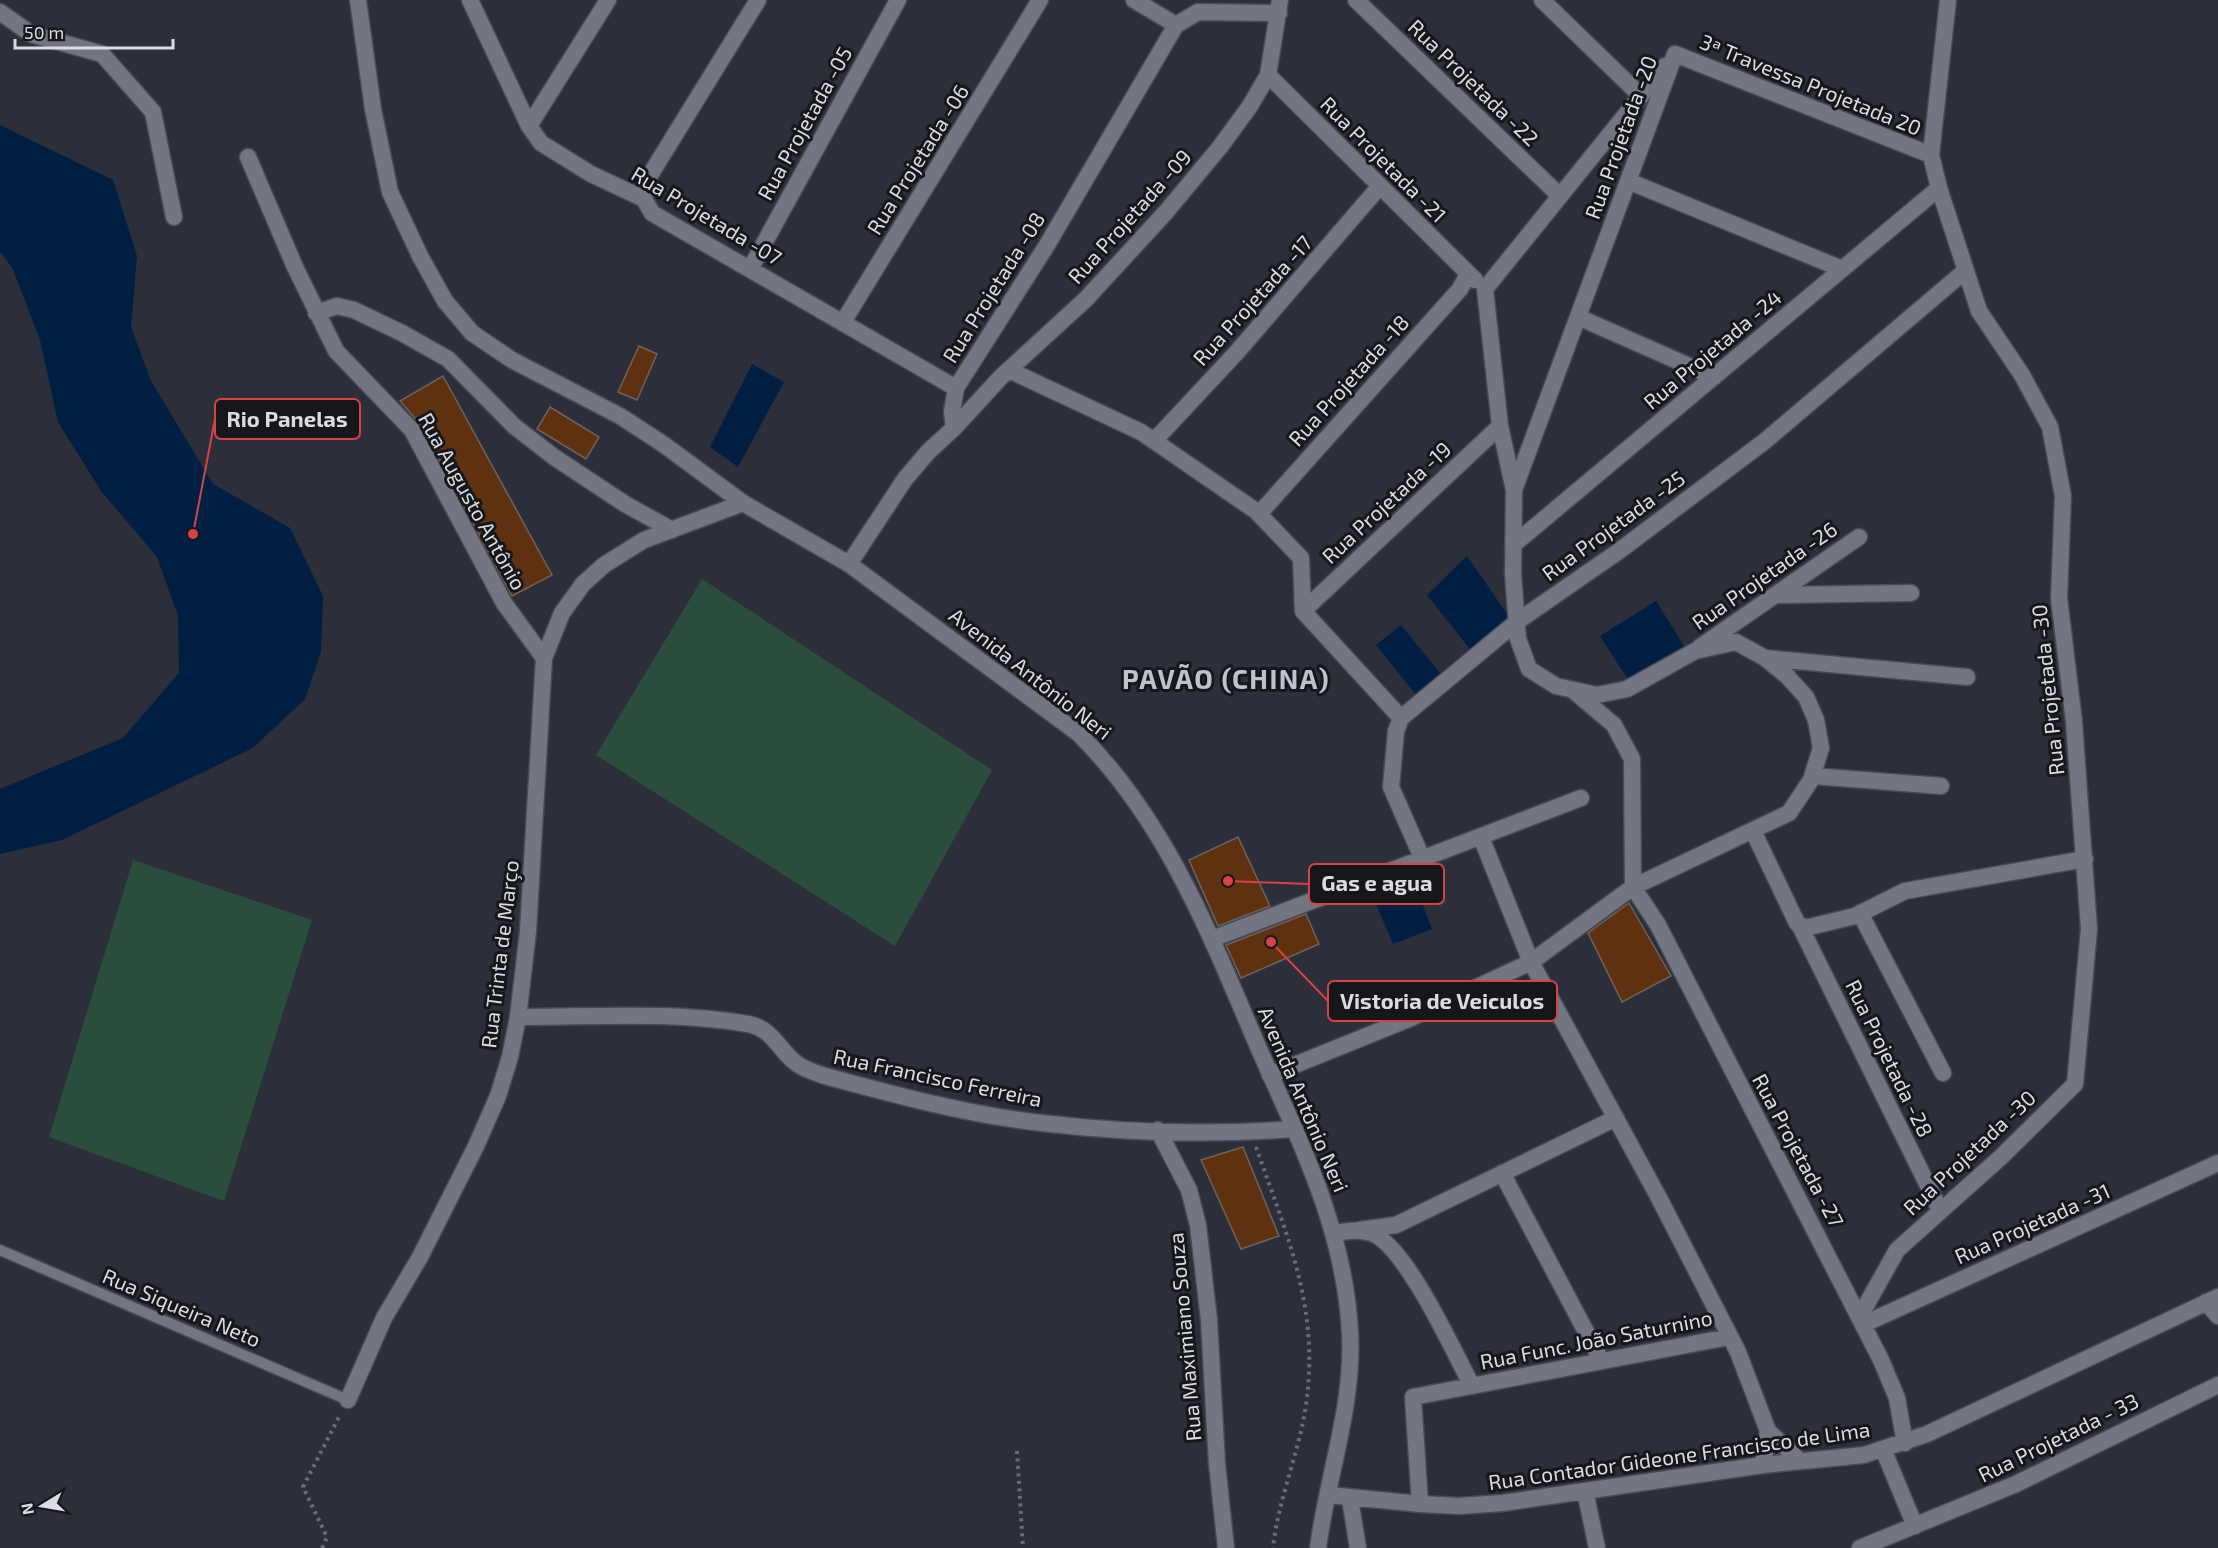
<svg xmlns="http://www.w3.org/2000/svg" width="2218" height="1548" font-family="'Exo 2',sans-serif">
<rect width="100%" height="100%" fill="#2c2e39"/>
<path fill="#2b4e3c" d="M702,579L992,770L895,946L596,755Z
M133,860L312,920L224,1201L49,1137Z"/>
<path fill="#001f43" d="M0,125L113,180L137,256L131,327L151,381L213,484L290,528L323,596L321,652L305,699L253,748L62,840L0,854V789L123,738L179,673L178,616L157,557L101,491L58,422L40,340L12,267L0,252Z
M752,364L784,382L738,467L710,447Z
M1467,556L1512,621L1473,653L1427,595Z
M1656,601L1686,649L1629,681L1600,636Z
M1401,625L1445,679L1421,701L1376,645Z
M1413,879L1432,929L1393,944L1372,895Z"/>
<path fill="#5e3211" stroke="#6f635c" stroke-width="1.5" d="M639,346L657,354L637,400L618,392Z
M443,376L552,575L512,596L421,425L400,401Z
M550,407L599,437L586,459L537,429Z
M1238,837L1270,906L1218,926L1189,860Z
M1629,903L1671,976L1622,1002L1588,933Z
M1306,914L1319,944L1241,978L1226,945Z
M1243,1147L1279,1236L1241,1249L1201,1160Z"/>
<g fill="none" stroke-linecap="round" stroke-linejoin="round">
<g stroke="#484a53" stroke-width="13">
<path id="service" d="M0,1250L348,1400"/>
</g>
<g stroke="#484a53" stroke-width="19">
<path id="minor" d="M358,0L373,109L390,192L420,256L445,301L472,333L512,360L620,416L663,444L743,503
M470,0L529,126L541,143L591,174L644,199L652,213L956,388
M1134,0L1176,25L1198,12L1279,13
M1356,0L1560,196
M1542,0L1641,96
M0,12L31,34L102,54L153,112L174,217
M1675,54L1931,155
M1268,75L1475,280
M529,126L608,0
M248,157L295,267L336,351L412,430L504,603L544,658
M1628,181L1842,269
M644,199L647,180L758,0
M750,269L898,0
M316,313L337,306L354,310L402,333L448,359L514,426L554,457L625,504L672,530
M1578,317L1714,377
M843,322L1040,0
M1009,370L1141,432L1256,511L1301,558L1303,611L1401,718
M954,428L952,411L956,388L1047,245L1176,25
M1154,441L1237,352L1380,186
M1514,490L1500,426L1485,289L1665,66
M1259,514L1460,289L1468,274
M1513,545L1939,188
M849,564L905,479L928,452L954,428L1001,377L1086,299L1166,212L1220,147L1250,106L1268,75L1280,0
M1775,595L1911,593
M1303,611L1500,426
M1700,647L1859,537
M1765,658L1967,677
M1575,692L1614,725L1632,759L1633,887L1658,925L1881,1360L1897,1398L1905,1443
M1813,776L1941,786
M1753,831L1797,923L1805,928L1855,916L1905,891L2085,859
M1481,837L1531,962L1659,1198L1738,1352L1768,1431L1800,1461
M1423,860L1391,787L1396,731L1401,718L1518,621L1619,551L1765,441L1965,271
M1860,913L1943,1073
M1800,926L1940,1210
M1212,939L1581,798
M518,1017C594,1017 673,1011 748,1024C772,1028 779,1050 796,1063C803,1069 816,1073 825,1076C895,1095 969,1115 1042,1123C1125,1133 1212,1135 1295,1129
M1270,1075L1411,1018L1531,962L1633,887L1789,813L1811,780L1821,748L1816,720L1806,697L1787,676L1765,658L1736,642L1695,651L1627,689L1597,695L1556,686L1529,669L1518,639L1513,574L1514,490L1675,54
M1158,1130L1189,1190L1198,1225L1209,1320L1217,1464L1226,1548
M1502,1173L1601,1360
M1359,1230L1396,1225L1616,1118
M1335,1233C1347,1231 1359,1229 1371,1233C1405,1244 1454,1352 1472,1386
M2206,1302L2218,1316
M1860,1316L1897,1250L2001,1157L2075,1084L2089,929L2074,722L2059,598L2063,496L2050,427L2022,375L1979,311L1939,188L1931,155L1948,0
M1864,1324L2218,1163
M1883,1449L1915,1526
M1763,1465L1768,1431
M1585,1491L1597,1548
M1329,1495L1420,1504L1459,1506L1503,1503L1763,1465L1864,1455L1927,1434L2218,1297
M1350,1499L1358,1548
M1420,1504L1413,1397L1729,1337
M1860,1548L2016,1484L2218,1385"/>
</g>
<g stroke="#484a53" stroke-width="19">
<path id="tertiary" d="M348,1400L384,1318L420,1257L476,1146L498,1096L510,1057L518,1017L528,931L544,658L562,613L583,584L604,565L644,540L743,503L849,564L1078,733C1167,821 1211,937 1259,1049C1300,1142 1345,1230 1350,1333C1354,1406 1327,1477 1318,1548"/>
</g>
<path stroke="#6c6e77" stroke-width="4" stroke-dasharray="3 4.5" stroke-linecap="butt" d="M1256,1147C1287,1236 1320,1308 1306,1405C1299,1453 1278,1500 1273,1548
M1017,1451L1023,1548
M322,1548L327,1537L303,1487L340,1415"/>
<use href="#service" stroke="#737682" stroke-width="10"/>
<use href="#minor" stroke="#737682" stroke-width="16"/>
<use href="#tertiary" stroke="#737682" stroke-width="16"/>
</g>
<g text-anchor="middle" dominant-baseline="central" stroke-width="6" stroke-linejoin="round" paint-order="stroke">
<g font-size="21" fill="#dbdce3" stroke="#16171b">
<text transform="translate(1474 82) rotate(44)">Rua Projetada -22</text>
<text transform="translate(1811 84) rotate(22)">3ª Travessa Projetada 20</text>
<text transform="translate(804 123) rotate(-61)">Rua Projetada -05</text>
<text transform="translate(1620 137) rotate(-70)">Rua Projetada -20</text>
<text transform="translate(917 159) rotate(-58)">Rua Projetada -06</text>
<text transform="translate(1384 159) rotate(45)">Rua Projetada -21</text>
<text transform="translate(707 215) rotate(31)">Rua Projetada -07</text>
<text transform="translate(1129 216) rotate(-48)">Rua Projetada -09</text>
<text transform="translate(993 287) rotate(-58)">Rua Projetada -08</text>
<text transform="translate(1252 300) rotate(-48)">Rua Projetada -17</text>
<text transform="translate(1712 349) rotate(-40)">Rua Projetada -24</text>
<text transform="translate(1348 380) rotate(-48)">Rua Projetada -18</text>
<text transform="translate(473 501) rotate(61)">Rua Augusto Antônio</text>
<text transform="translate(1386 502) rotate(-43)">Rua Projetada -19</text>
<text transform="translate(1613 525) rotate(-36)">Rua Projetada -25</text>
<text transform="translate(1764 575) rotate(-35)">Rua Projetada -26</text>
<text transform="translate(1031 673) rotate(38)">Avenida Antônio Neri</text>
<text transform="translate(2047 690) rotate(-96)">Rua Projetada -30</text>
<text transform="translate(499 954) rotate(-83)">Rua Trinta de Março</text>
<text transform="translate(1890 1058) rotate(64)">Rua Projetada -28</text>
<text transform="translate(938 1077) rotate(12)">Rua Francisco Ferreira</text>
<text transform="translate(1304 1099) rotate(67)">Avenida Antônio Neri</text>
<text transform="translate(1799 1150) rotate(62)">Rua Projetada -27</text>
<text transform="translate(1969 1152) rotate(-43)">Rua Projetada -30</text>
<text transform="translate(2032 1223) rotate(-24)">Rua Projetada -31</text>
<text transform="translate(182 1307) rotate(23)">Rua Siqueira Neto</text>
<text transform="translate(1184 1337) rotate(-95)">Rua Maximiano Souza</text>
<text transform="translate(1596 1339) rotate(-11)">Rua Func. João Saturnino</text>
<text transform="translate(2058 1437) rotate(-26)">Rua Projetada - 33</text>
<text transform="translate(1679 1455) rotate(-8)">Rua Contador Gideone Francisco de Lima</text>
</g>
<g font-size="27" font-weight="bold" letter-spacing="1.5" fill="#bec1cf" stroke="#16171b">
<text x="1226" y="678">PAVÃO (CHINA)</text>
</g>
</g>
<path fill="none" stroke="#d74344" stroke-width="2" d="M193 534L215 419M1228 881L1309 884M1271 942L1328 1001"/>
<g fill="#d74344" stroke="#16171b" stroke-width="2">
<circle cx="193" cy="534" r="6"/>
<circle cx="1228" cy="881" r="6"/>
<circle cx="1271" cy="942" r="6"/>
</g>
<g fill="#16171b" stroke="#d74344" stroke-width="2">
<rect x="215" y="399" width="145" height="40" rx="6"/>
<rect x="1309" y="864" width="135" height="40" rx="6"/>
<rect x="1328" y="981" width="229" height="40" rx="6"/>
</g>
<g font-size="22" text-anchor="middle" font-weight="bold" fill="#dbdce3">
<text x="287" y="427">Rio Panelas</text>
<text x="1377" y="891">Gas e agua</text>
<text x="1442" y="1009">Vistoria de Veiculos</text>
</g>
<g transform="translate(42 1506) rotate(259)" stroke="#16171b" stroke-width="4.5" paint-order="stroke">
<path d="M0-4.5L10 22L0 15L-10 22Z" fill="#dbdce3"/>
<text y="-9" font-size="16" font-weight="bold" text-anchor="middle" fill="#dbdce3">N</text>
</g>
<path d="M15 39v9h158v-9" fill="none" stroke="#dbdce3" stroke-width="3"/>
<text x="24" y="39" font-size="18" fill="#dbdce3" stroke="#16171b" stroke-width="4.5" paint-order="stroke">50 m</text>
</svg>
